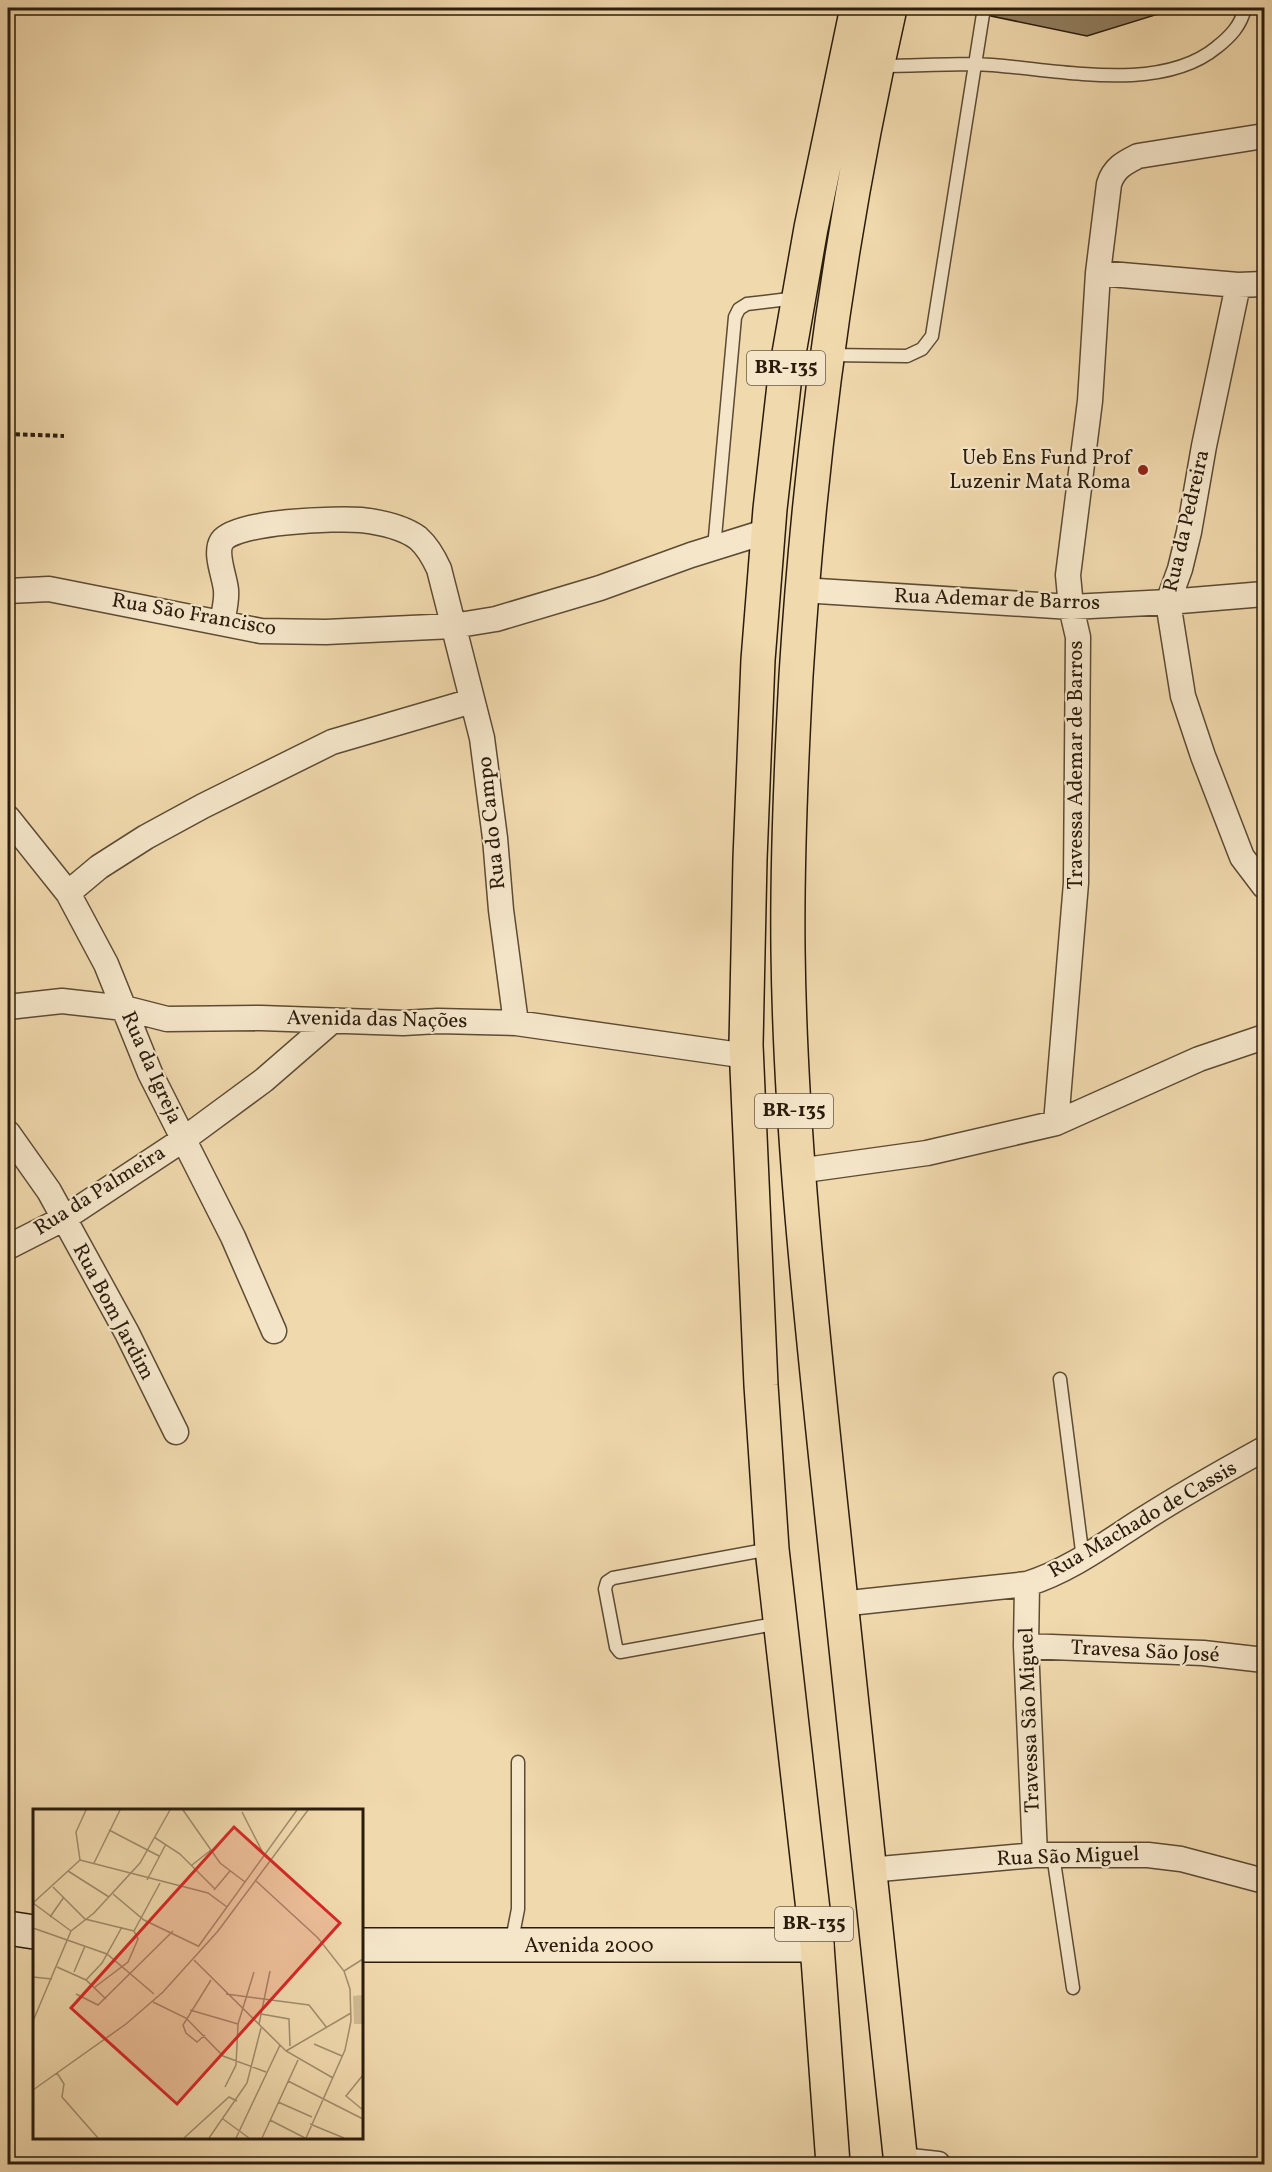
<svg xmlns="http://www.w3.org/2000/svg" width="1272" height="2172" font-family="Vollkorn,serif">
<rect width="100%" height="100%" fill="#f0d9ad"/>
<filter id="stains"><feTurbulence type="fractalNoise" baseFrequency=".00333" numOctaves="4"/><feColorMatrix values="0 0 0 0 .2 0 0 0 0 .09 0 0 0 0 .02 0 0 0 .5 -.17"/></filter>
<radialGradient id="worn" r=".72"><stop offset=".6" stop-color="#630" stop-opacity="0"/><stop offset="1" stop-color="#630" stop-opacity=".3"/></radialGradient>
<path fill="#917e60" stroke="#2a1c0d" stroke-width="1.5" d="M988,8H1168V11L1087,36L991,16Z"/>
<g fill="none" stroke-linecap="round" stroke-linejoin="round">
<g stroke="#5c4b35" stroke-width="15">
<path id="lane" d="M878,66C910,66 942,64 974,64C1046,66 1157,97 1217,47C1231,36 1241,25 1245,8
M829,355L907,356L922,349L932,336L983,14
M714,548L735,317L739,309L747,304L797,298
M1060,1379L1083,1559
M770,1549L613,1578L607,1582L605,1589L616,1647L620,1652L780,1623
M1053,1855L1073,1988
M511,1945L518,1909V1762"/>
</g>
<g stroke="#5c4b35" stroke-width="27">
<path id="street" d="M1098,273L1238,285L1264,284
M1238,285L1204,446L1189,532L1180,569L1168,602L1183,696L1203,756L1242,857L1264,886
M802,590L1071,607L1168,602L1264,594
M8,591L49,589L261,631L326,632L453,626L496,619L600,588L691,555L768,531
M222,622C224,612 227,601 226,590C225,577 214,553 222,541C236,521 337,518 361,520C379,522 403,527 418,538C427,546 434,558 439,569L482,738L495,838L501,910L516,1023
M8,818L68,893L106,964L150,1073L233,1237L274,1331
M68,893L99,867L146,837L203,806L332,742L472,701
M8,1007L62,1001L124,1008L167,1019L261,1018L403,1023L438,1021L516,1023L747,1056
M1056,1123L1076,883L1078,637L1071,607L1068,575L1090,401L1098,273L1109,184C1114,168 1124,163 1138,156L1264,136
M8,1133L49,1191L127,1333L176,1432
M798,1171L927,1153L1056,1123L1199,1059L1264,1037
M8,1247L63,1219L184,1139L264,1080L332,1021
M1027,1584L1026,1646L1035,1855
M840,1604L1027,1584C1071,1570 1106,1543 1144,1519C1183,1494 1224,1471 1264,1449
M1026,1646L1203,1653L1264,1660
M869,1870L1035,1855H1148L1181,1859L1264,1881
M901,2160L938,2164"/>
</g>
<g stroke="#2a1c0d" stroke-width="36">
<path id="secondary" d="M8,1928L34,1932
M362,1945H817"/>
</g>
<g stroke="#2a1c0d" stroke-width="36">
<path id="highway" d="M890,8C840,227 810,452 796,676C791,767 787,858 788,949C790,1123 809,1297 827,1470C851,1702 876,1933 901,2164
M833,2164L817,1945L772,1549L761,1385L746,1045L750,859L758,660L770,509L785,376L811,228L857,8"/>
</g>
<path stroke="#2a1c0d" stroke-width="4" stroke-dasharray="4.5 3" stroke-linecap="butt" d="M8,434L64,436"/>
<use href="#lane" stroke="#f5e6ca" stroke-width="12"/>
<use href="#street" stroke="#f5e6ca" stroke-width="24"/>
<use href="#secondary" stroke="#f5e6ca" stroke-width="33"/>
<use href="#highway" stroke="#f0d9ad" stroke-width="33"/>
</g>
<circle fill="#8f2418" stroke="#f5e6ca" stroke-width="2" cx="1143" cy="470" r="6"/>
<g text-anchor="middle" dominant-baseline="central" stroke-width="4.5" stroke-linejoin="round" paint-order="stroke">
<g fill="#f5e6ca" stroke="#675946" stroke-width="1.5">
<rect x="747" y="351" width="78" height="34" rx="4.5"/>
<rect x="755" y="1094" width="78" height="34" rx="4.5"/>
<rect x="775" y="1907" width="78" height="34" rx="4.5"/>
</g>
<g font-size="20" font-weight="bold" fill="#2a1c0d">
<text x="786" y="368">BR-135</text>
<text x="794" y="1111">BR-135</text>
<text x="814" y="1924">BR-135</text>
</g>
<g font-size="21" fill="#2a1c0d" stroke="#f5e6ca" text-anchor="end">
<text x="1131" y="458">Ueb Ens Fund Prof<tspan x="1131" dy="24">Luzenir Mata Roma</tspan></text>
</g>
<g font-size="21" fill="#2a1c0d" stroke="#f5e6ca">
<text transform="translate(1187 521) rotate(-77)">Rua da Pedreira</text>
<text transform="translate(997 600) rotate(2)">Rua Ademar de Barros</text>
<text transform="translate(194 615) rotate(10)">Rua São Francisco</text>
<text transform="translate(1076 765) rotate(-90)">Travessa Ademar de Barros</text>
<text transform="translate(492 823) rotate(-96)">Rua do Campo</text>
<text transform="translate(377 1020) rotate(1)">Avenida das Nações</text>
<text transform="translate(151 1068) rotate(66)">Rua da Igreja</text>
<text transform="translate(100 1191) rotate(-32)">Rua da Palmeira</text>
<text transform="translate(113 1312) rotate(62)">Rua Bom Jardim</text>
<text transform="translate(1143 1520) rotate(-30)">Rua Machado de Cassis</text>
<text transform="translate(1145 1652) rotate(3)">Travesa São José</text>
<text transform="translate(1030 1720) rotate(-92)">Travessa São Miguel</text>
<text transform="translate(1068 1857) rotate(-2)">Rua São Miguel</text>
<text x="589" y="1946">Avenida 2000</text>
</g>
</g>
<g transform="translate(33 1809)">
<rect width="330" height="330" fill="#f0d9ad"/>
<path d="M330,186V215H321L320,187Z" fill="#ceb992"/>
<path fill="none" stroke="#a18d6d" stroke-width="1.5" d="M150,1L187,54L212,73M209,3L231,46M76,21L126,47M121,28L147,45L182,80M47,51L175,84L194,98M47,51L43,23L53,1M61,54L87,1M159,56L178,41M35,62L76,88M114,71L133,35M222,71L285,129L311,162L317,180L318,212L312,241L273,329M20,78L52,110L101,122M181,81L197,62M80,85L111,111L165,137M0,94L47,51M0,94L38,122M17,108L31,88M0,119L74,145L121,185M101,122L127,74M165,138L264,1M161,151L253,242L300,269M24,158L53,171L73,190M311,162L330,150M41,163L52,137M0,168L19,170M53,171L69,154L89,118M62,178L95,153L105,130L101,122M43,185L65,196L140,122M193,185L276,196L294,219M120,193L153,209L190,247L233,263M157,201L205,215M228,205L256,210L257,237M0,212L38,122L61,104L107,54L137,1M226,215L237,162M172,226L164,233L153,224L150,216L178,171M281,235L309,247M253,242L318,204M24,264L31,275L29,288L65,329M330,266L313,287L330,301M255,272L330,310M192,278L203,256L205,215L221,163M0,281L93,215L130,183L185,122L275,1M245,293L279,308M190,310L216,329M237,311L272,329M277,315L311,329M151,329L196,288L204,292M176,329L214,274L228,219M203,329L247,236M229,329L265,251"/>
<path fill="#d62828" fill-opacity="0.15" stroke="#d62828" stroke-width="3" d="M201,18L307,114L144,295L38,199Z"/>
<rect width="330" height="330" fill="none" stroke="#2a1c0d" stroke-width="3"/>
</g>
<rect width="1272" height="2172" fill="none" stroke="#f0d9ad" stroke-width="30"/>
<rect x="9" y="9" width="1254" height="2154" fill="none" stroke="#2a1c0d" stroke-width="3"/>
<rect x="15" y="15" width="1242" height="2142" fill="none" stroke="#2a1c0d" stroke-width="1.5"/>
<rect width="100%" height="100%" filter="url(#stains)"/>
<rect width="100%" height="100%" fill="url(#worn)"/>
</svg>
